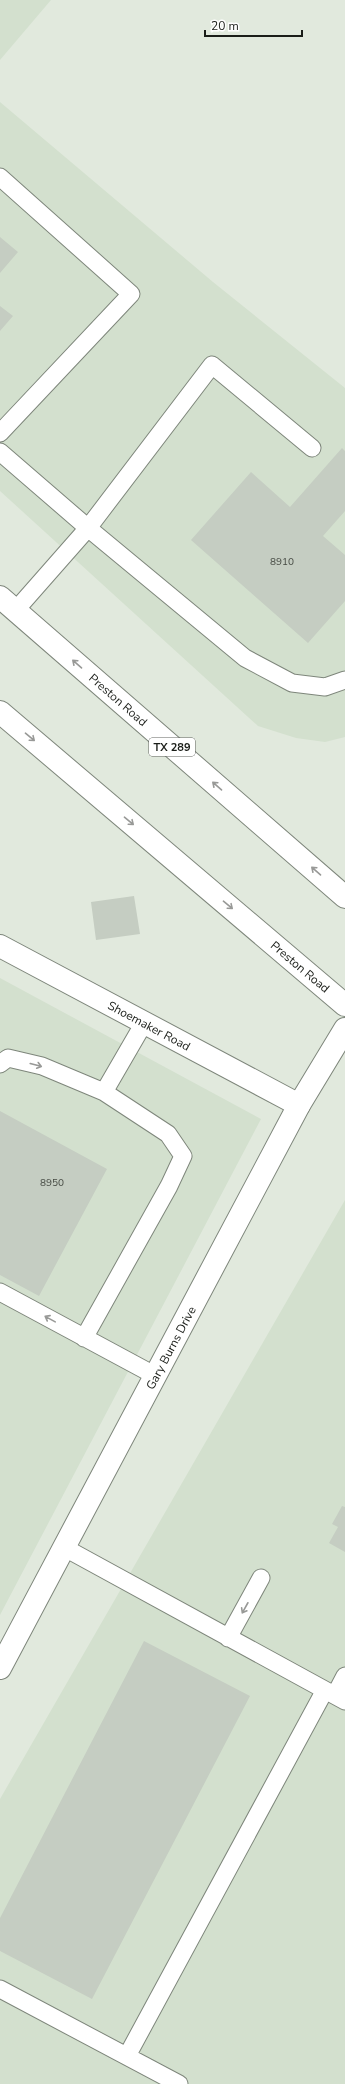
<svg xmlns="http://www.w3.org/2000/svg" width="345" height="2084" font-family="'Nunito Sans',sans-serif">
<rect width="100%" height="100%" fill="#e1e9dd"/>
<path fill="#d3e0ce" d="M0,0H51L0,60Z
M0,102L213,282L345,388V737L325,742L296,738L258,726L0,491Z
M0,978L261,1119L0,1615Z
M345,1200V2084H0V1799Z"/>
<path fill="#c5cdc2" d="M0,237L18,252L0,273Z
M0,306L13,316L0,331Z
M342,448L345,451V511L323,536L345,555V601L308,643L191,540L251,472L290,507Z
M134,896L140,934L96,940L91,902Z
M0,1111L107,1169L39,1296L0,1275Z
M342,1506L345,1507V1552L329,1543L338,1527L332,1524Z
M144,1641L250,1696L92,1999L0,1951V1918Z"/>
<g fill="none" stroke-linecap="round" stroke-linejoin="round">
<g stroke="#7e867b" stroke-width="19">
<path id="service" d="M0,177L131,294L0,433
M0,452L88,528L245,658L292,683L325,687L345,680
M15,611L88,528L212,365L312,448
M0,1064L8,1058L42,1066L104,1092L168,1134L183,1156L169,1186L84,1338
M104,1092L144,1023
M0,1292L156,1376
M65,1548L345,1701
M228,1638L261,1578
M335,1695L345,1676
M0,1989L179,2084
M127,2056L325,1690"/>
</g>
<g stroke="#7e867b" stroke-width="24">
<path id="minor" d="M0,946L299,1105"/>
</g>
<g stroke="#7e867b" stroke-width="24">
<path id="tertiary" d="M0,1668L299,1105L345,1029"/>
</g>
<g stroke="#7e867b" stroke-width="24">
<path id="primary" d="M0,597L345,897
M0,712L345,1005"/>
</g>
<use href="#service" stroke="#fff" stroke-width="17"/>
<use href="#minor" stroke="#fff" stroke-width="22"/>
<use href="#tertiary" stroke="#fff" stroke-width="22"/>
<use href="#primary" stroke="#fff" stroke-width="22"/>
</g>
<defs><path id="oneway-shaft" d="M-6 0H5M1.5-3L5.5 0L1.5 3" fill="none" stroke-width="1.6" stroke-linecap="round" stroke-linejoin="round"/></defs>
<g stroke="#989997">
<use href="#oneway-shaft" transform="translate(77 664) rotate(-139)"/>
<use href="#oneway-shaft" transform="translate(30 737) rotate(40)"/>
<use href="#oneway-shaft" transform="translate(217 786) rotate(-139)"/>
<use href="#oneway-shaft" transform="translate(129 821) rotate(40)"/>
<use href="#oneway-shaft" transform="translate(316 871) rotate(-139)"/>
<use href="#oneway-shaft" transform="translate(228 905) rotate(40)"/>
<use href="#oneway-shaft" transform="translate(36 1065) rotate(15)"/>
<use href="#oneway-shaft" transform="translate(50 1319) rotate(-151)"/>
<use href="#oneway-shaft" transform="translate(245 1608) rotate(119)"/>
</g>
<g text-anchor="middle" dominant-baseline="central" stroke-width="3" stroke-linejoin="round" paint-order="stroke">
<g font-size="10" fill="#454942">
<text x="282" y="562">8910</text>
<text x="52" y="1183">8950</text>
</g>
<rect fill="#fff" stroke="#5f615d" stroke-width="1" x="149" y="738" width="46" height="18" rx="3"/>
<g font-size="11" font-weight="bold" fill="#1a1d18">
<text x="172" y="747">TX 289</text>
</g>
<g font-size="12" fill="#1a1d18" stroke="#fff">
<text transform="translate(118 700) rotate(41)">Preston Road</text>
<text transform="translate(300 967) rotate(40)">Preston Road</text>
<text transform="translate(149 1026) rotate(28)">Shoemaker Road</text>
<text transform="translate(171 1348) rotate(-62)">Gary Burns Drive</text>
</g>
</g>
<path d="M205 30v6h97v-6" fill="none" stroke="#1a1d18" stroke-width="2"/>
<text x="211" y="30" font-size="12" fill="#1a1d18" stroke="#ffffff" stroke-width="3" paint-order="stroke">20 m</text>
</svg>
